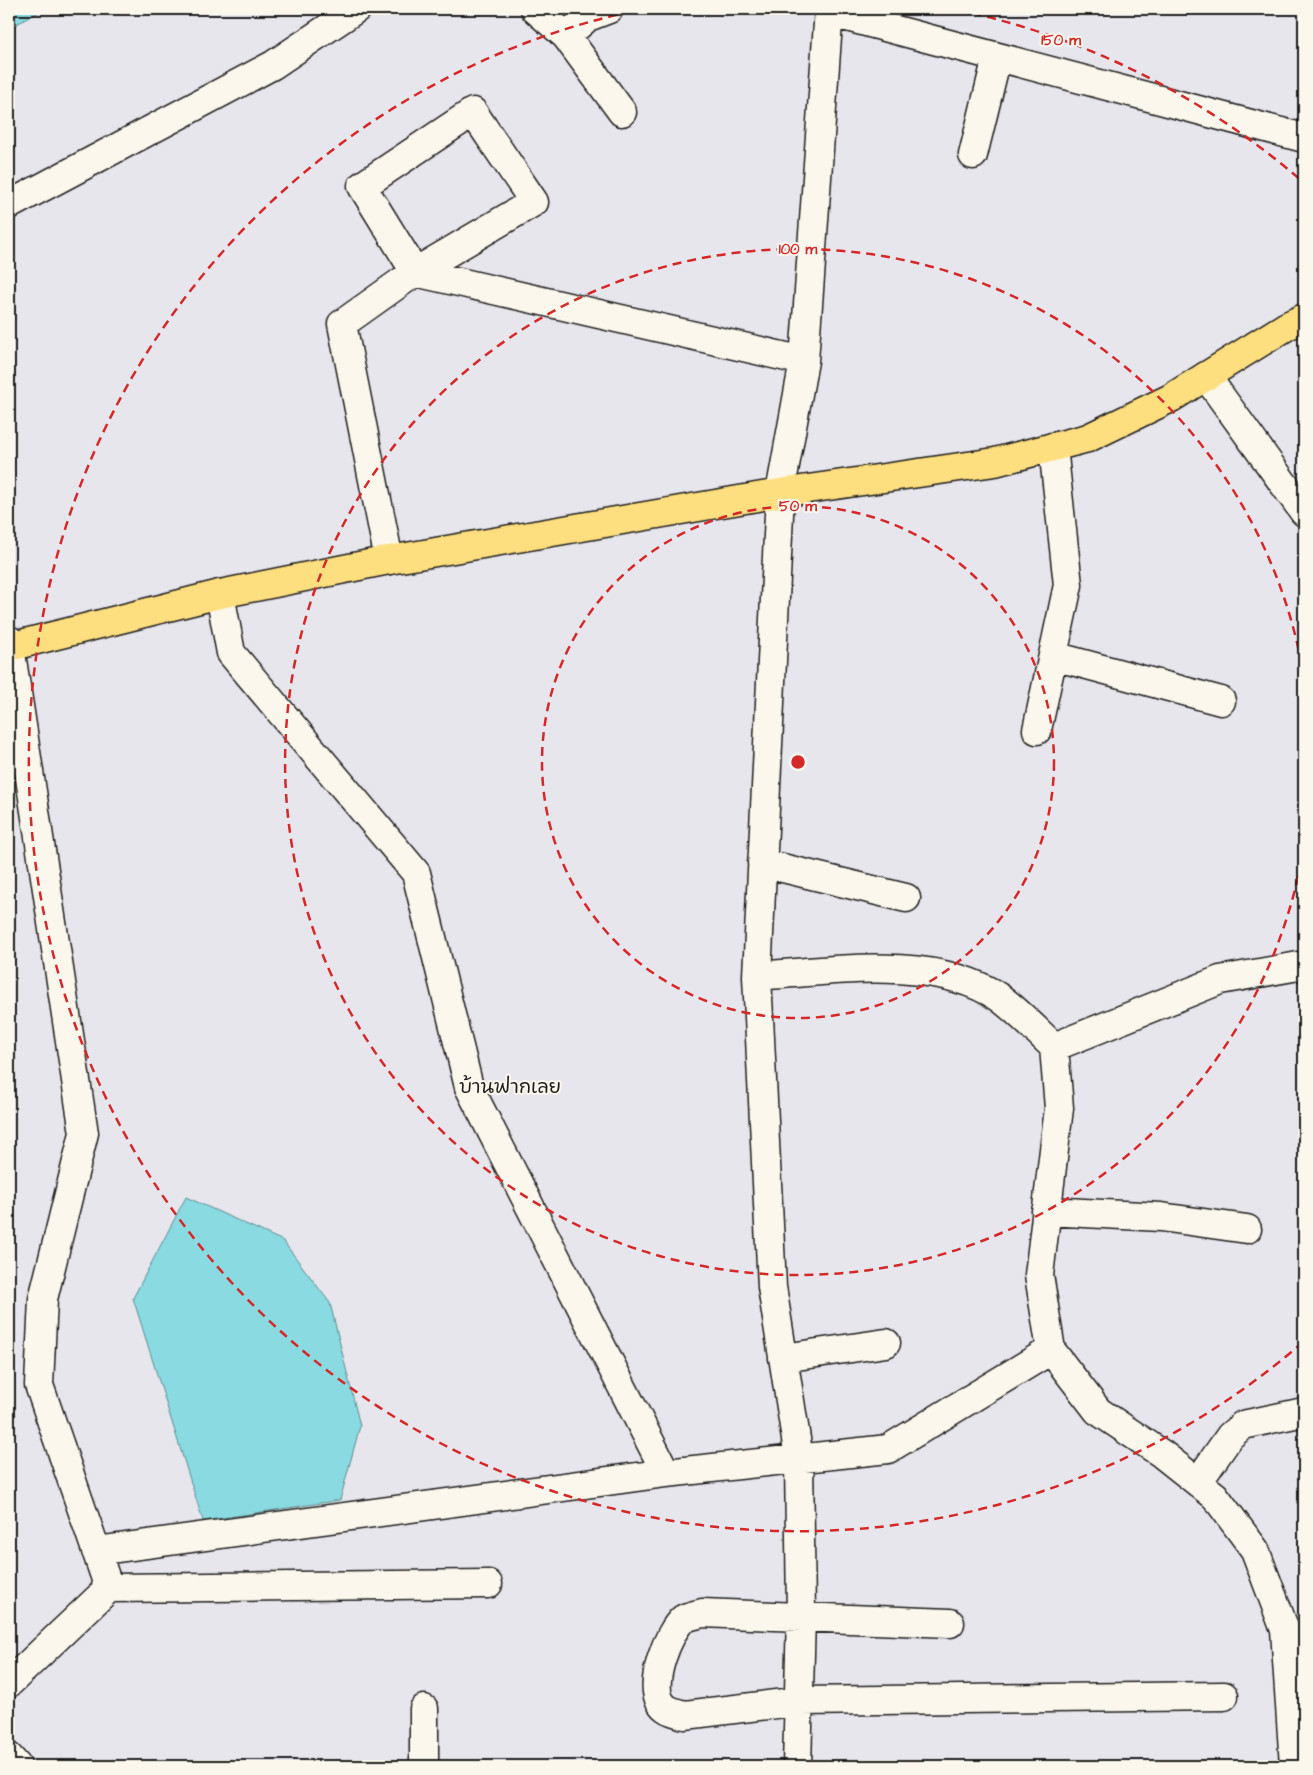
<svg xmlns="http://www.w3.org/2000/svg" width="1313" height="1775" font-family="'Architects Daughter','Playpen Sans Thai',sans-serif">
<rect width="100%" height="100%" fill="#e8e6ed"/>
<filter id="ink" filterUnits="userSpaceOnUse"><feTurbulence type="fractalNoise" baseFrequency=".02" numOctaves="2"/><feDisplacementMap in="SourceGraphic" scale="10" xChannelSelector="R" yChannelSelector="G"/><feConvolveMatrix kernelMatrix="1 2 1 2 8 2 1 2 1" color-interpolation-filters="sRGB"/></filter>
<g filter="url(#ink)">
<path fill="#89dae1" stroke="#5d8e92" d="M9,9H45L9,28Z
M186,1197L283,1241L330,1303L360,1426L340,1500L203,1521L133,1298Z"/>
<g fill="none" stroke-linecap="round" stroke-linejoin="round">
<g stroke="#1c1c1c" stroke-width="31">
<path id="minor" d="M535,9L566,36L622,112
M828,12L1304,138
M566,36L588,17L609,9
M973,155L997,57
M9,205L273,65L356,9
M1206,376L1304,512
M389,560L342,324L415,272L534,202L473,112L362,186L415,272L804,361
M220,594L231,653L416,873L469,1087L666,1473
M9,640L84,1133L43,1299L39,1385L109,1588
M1054,656L1221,701
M1037,730L1068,585L1053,447
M762,863L906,898
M757,976C831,971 936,954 1000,998C1019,1012 1037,1031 1054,1047L1059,1108L1039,1275L1051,1350L1098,1411L1162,1454L1215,1496L1255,1550L1285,1630L1294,1766
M1054,1047L1220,980L1304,965
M1046,1211L1161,1217L1247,1229
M783,1358L886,1343
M1198,1482L1230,1436L1243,1425L1304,1412
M96,1551L666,1473L888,1449L1051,1350
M950,1623L702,1613C696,1615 688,1616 683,1619C668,1632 649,1683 660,1701C665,1711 675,1712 685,1715L801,1701L1224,1696
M9,1683L109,1588L488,1584
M9,1757L17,1766
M424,1766V1709
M797,1766L801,1616L799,1458L772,1287L757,976L780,493L804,361L829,9"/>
</g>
<g stroke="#1c1c1c" stroke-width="31">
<path id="major" d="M9,647L220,594L389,560L780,493L995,462L1088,438L1171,398L1287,326L1304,318"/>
</g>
<use href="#minor" stroke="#fbf7ec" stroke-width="28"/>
<use href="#major" stroke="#fedf80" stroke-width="28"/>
</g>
</g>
<g fill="none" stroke="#d62828" stroke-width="2.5" stroke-dasharray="9 6">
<circle cx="798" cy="762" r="256"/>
<path d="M1304 847A513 513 0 1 1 1304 677"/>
<path d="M1303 1342A769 769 0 1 1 638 10M958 10A769 769 0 0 1 1303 182"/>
</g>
<g text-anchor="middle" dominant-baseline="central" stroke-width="4" stroke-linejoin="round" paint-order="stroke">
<g font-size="19" fill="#1c1c1c" stroke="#fbf7ec">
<text x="510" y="1087">บ้านฟากเลย</text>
</g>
</g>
<circle cx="798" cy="762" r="8" fill="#d62828" stroke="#fbf7ec" stroke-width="2.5"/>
<g font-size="15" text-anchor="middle" font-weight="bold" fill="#d62828" stroke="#fbf7ec" stroke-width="4" stroke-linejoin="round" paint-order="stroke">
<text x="1061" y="45">150 m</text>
<text x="798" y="254">100 m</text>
<text x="798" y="511">50 m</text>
</g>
<rect width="1313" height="1775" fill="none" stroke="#fbf7ec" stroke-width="30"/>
<rect x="15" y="15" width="1283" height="1745" fill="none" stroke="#1c1c1c" stroke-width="2" filter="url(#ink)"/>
</svg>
